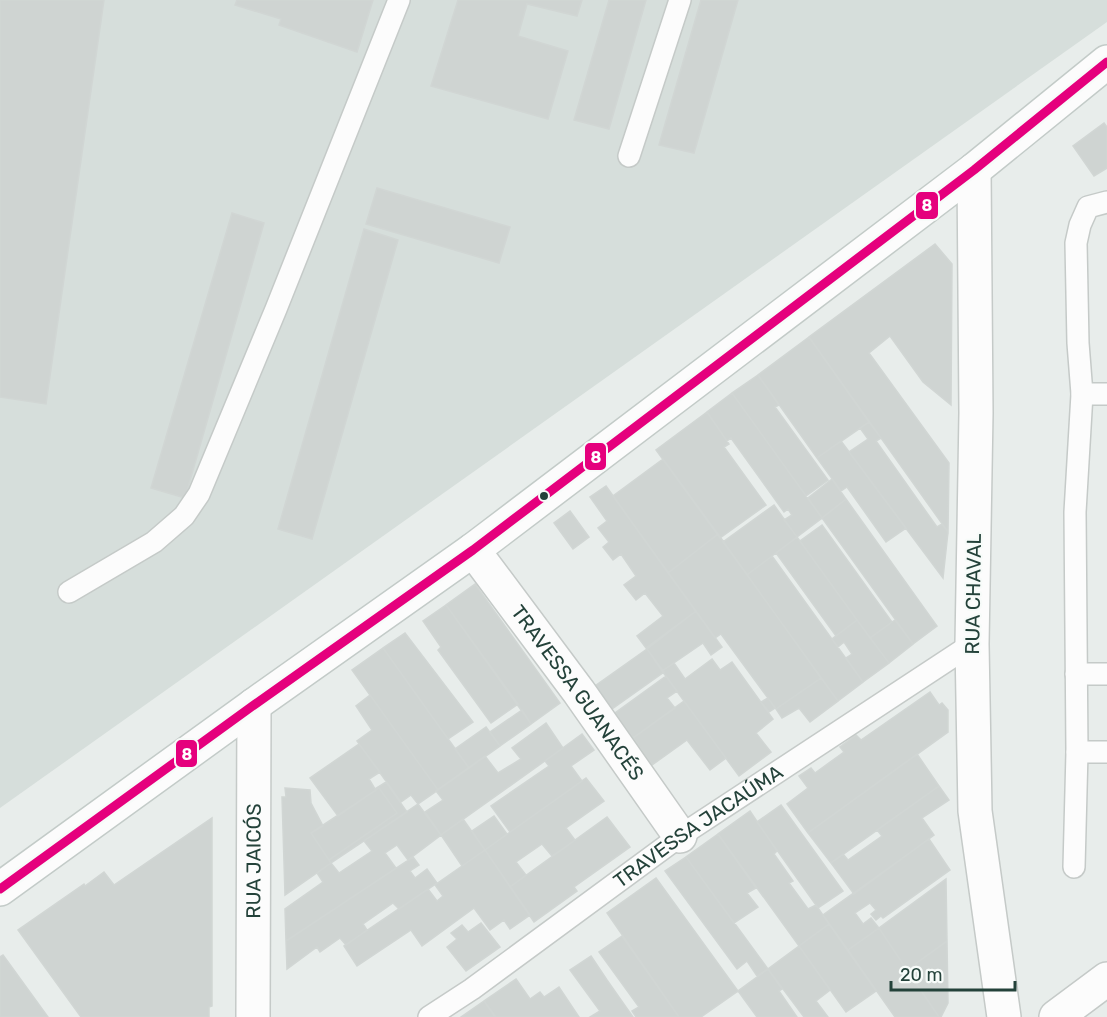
<svg xmlns="http://www.w3.org/2000/svg" width="1107" height="1017" font-family="Rubik,sans-serif">
<rect width="100%" height="100%" fill="#e8edeb"/>
<path fill="#d6dedb" d="M0,0H1107V22L0,808Z"/>
<path fill="#cfd4d2" stroke="#d1d6d4" stroke-width="1.5" d="M0,0H104L46,404L0,397Z
M237,0H373L357,52L279,25L281,19L235,5Z
M458,0H582L577,16L527,4L518,36L568,51L548,119L431,86Z
M609,0H646L609,129L574,120Z
M701,0H738L694,153L659,145Z
M1104,123L1107,127V168L1094,176L1073,146Z
M377,188L510,227L499,263L366,224Z
M232,213L264,223L185,498L151,488Z
M364,229L398,240L312,539L278,529Z
M935,244L952,264L951,405L923,382L890,336L869,353L949,463L948,532L809,337Z
M809,337L869,422L817,458L758,375Z
M758,375L779,405L775,407L828,480L806,496L732,393Z
M732,393L822,518L797,537L784,520L792,515L788,509L784,512L731,438L727,441L707,412Z
M707,412L729,444L724,447L766,505L720,538L656,450Z
M869,422L881,438L876,441L937,527L942,524L948,532L943,578L849,452L868,439L860,428Z
M841,441L906,528L886,542L847,487L841,491L817,458Z
M663,459L718,534L668,573L613,496Z
M832,479L846,499L822,518L808,498Z
M606,486L696,611L646,648L637,636L663,616L645,593L636,600L624,585L636,576L621,554L613,560L603,547L609,542L598,528L607,521L590,497Z
M846,499L937,626L913,644L822,518Z
M774,505L797,537L747,575L723,542Z
M570,511L589,537L573,549L554,523Z
M822,525L892,622L870,638L800,541Z
M718,534L821,678L776,709L721,634L715,638L668,573Z
M797,537L857,620L836,636L776,553Z
M772,556L863,682L838,701L747,575Z
M475,584L560,703L531,724L446,605Z
M446,605L518,704L491,723L438,650L441,647L423,621Z
M696,611L722,647L711,655L703,643L662,671L647,649Z
M857,620L889,663L863,682L846,658L852,654L844,642L838,647L832,639Z
M895,620L913,644L889,663L870,638Z
M405,633L473,722L448,739L383,648Z
M383,648L469,768L438,790L352,670Z
M647,649L664,672L612,709L595,686Z
M712,659L720,670L732,662L773,719L756,733L771,752L739,776L662,671L674,663L685,679Z
M666,676L677,691L667,698L675,708L633,738L615,713Z
M821,678L838,701L810,722L799,708L782,718L776,709Z
M930,692L939,705L942,703L948,710V732L808,833L787,804L808,788L799,776L811,768L815,773L844,752L840,747L856,735L861,740Z
M370,695L438,790L418,804L411,795L401,802L357,741L372,730L356,706Z
M768,698L775,708L769,712L761,702Z
M684,701L726,758L710,770L687,740L652,765L633,738Z
M522,710L531,724L500,746L490,732Z
M546,723L563,748L441,835L425,812L443,800L436,791L485,756L498,773L521,759L512,748Z
M486,727L500,746L469,768L455,749Z
M582,734L594,750L571,766L582,781L510,832L491,806L549,766L545,761Z
M359,744L380,772L369,779L375,789L386,782L407,812L331,863L329,860L397,813L379,788L338,816L310,778Z
M917,754L939,786L831,863L808,833Z
M586,778L604,801L566,828L575,840L563,849L552,856L542,844L516,862L526,875L510,887L485,850Z
M939,786L949,800L922,818L934,835L854,894L831,863L843,854L848,860L882,836L877,830Z
M285,788L310,790L311,803L323,826L311,833L331,863L285,895L282,797H286Z
M379,788L397,813L329,860L311,833Z
M418,804L441,835L408,860L397,845L385,853L396,868L286,941L285,909L323,882L317,873L331,863L339,873L372,851L364,841Z
M781,805L843,891L818,908L757,822Z
M750,811L777,851L774,854L793,881L789,883L808,909L816,905L829,924L799,946L718,834Z
M494,816L507,834L485,850L472,831Z
M607,817L630,847L574,887L577,891L534,922L510,887Z
M212,818V1006L209,1007V1017H81L18,930L84,884L85,886L104,872L114,885Z
M463,819L485,850L462,866L441,835Z
M718,834L756,888L747,893L758,907L734,923L686,857Z
M929,839L950,870L883,918L881,916L876,920L871,914L876,910L870,903L855,913L863,924L871,918L879,928L848,950L823,915Z
M485,850L530,915L510,929L504,920L490,930L474,908L422,946L411,930L357,966L344,946L428,889L437,901L443,896L435,885Z
M413,857L419,865L410,871L415,878L427,869L437,883L399,909L393,903L363,924L367,930L346,945L340,938L320,952L317,947L287,969L286,941Z
M686,857L768,969L757,976L747,961L737,969L665,871Z
M656,878L738,991L701,1017H679L607,913Z
M946,879L947,941L907,970L879,928Z
M481,923L500,947L466,971L447,947L457,939L451,933L462,925L468,932Z
M829,924L876,991L846,1012L799,946Z
M879,928L907,970L939,1017H895L864,973L848,950Z
M622,936L679,1017H636L632,1011L639,1007L599,952Z
M947,941L948,1003L941,1017H939L907,970Z
M799,946L830,990L816,1001L828,1017H804L768,969Z
M3,955L48,1017H0V957Z
M591,956L607,980L633,1017H590L600,1011L570,970Z
M768,969L782,989L779,991L797,1017H757L738,991Z
M516,979L530,999L540,992L544,997L559,987L579,1017H495L484,1001Z
M484,1001L496,1017H461Z"/>
<g fill="none" stroke-linecap="round" stroke-linejoin="round">
<g stroke="#c5cac8" stroke-width="24">
<g id="service">
<path d="M629,156L680,0"/>
<path d="M1082,394H1107"/>
<path d="M69,592L154,542L184,516L199,494L276,309L399,0"/>
<path d="M1076,674H1107"/>
<path d="M1077,752H1107"/>
<path d="M1074,867L1077,752L1075,512L1082,394L1078,343L1076,243L1080,225L1088,207L1107,202"/>
<path id="s1" d="M429,1017L472,989L680,836L972,644"/>
</g>
</g>
<g stroke="#c5cac8" stroke-width="36">
<g id="minor">
<path d="M974,170L976,413L972,644L975,811L1004,1017"/>
<path id="s2" d="M473,550L579,692L680,836"/>
<path id="s3" d="M253,1017L254,705"/>
<path d="M1056,1017L1107,979"/>
</g>
</g>
<g stroke="#c3cbc8" stroke-width="36">
<path id="secondary" d="M0,889L254,705L473,550L974,170L1107,62"/>
</g>
<use href="#service" stroke="#fcfcfc" stroke-width="21"/>
<use href="#minor" stroke="#fcfcfc" stroke-width="33"/>
<use href="#secondary" stroke="#fcfcfc" stroke-width="33"/>
<g stroke="#f7fbf9" stroke-width="14">
<path id="bus-1" d="M0,889L254,705L473,550L974,170L1107,62"/>
</g>
<use href="#bus-1" stroke="#e5007d" stroke-width="9"/>
</g>
<circle fill="#24423a" stroke="#f7fbf9" stroke-width="2" cx="544" cy="496" r="5"/>
<g text-anchor="middle" dominant-baseline="central" stroke-width="4.5" stroke-linejoin="round" paint-order="stroke">
<g font-size="20" fill="#24423a" stroke="#f7fbf9">
<text transform="translate(973 594) rotate(-89)">RUA CHAVAL</text>
<text stroke="none"><textPath href="#s2" startOffset="177">TRAVESSA GUANACÉS</textPath></text>
<text stroke="none"><textPath href="#s1" startOffset="330">TRAVESSA JACAÚMA</textPath></text>
<text stroke="none"><textPath href="#s3" startOffset="156">RUA JAICÓS</textPath></text>
</g>
</g>
<g stroke="#f7fbf9" stroke-width="2">
<rect x="915" y="191" width="24" height="29" rx="6" fill="#e5007d"/>
<rect x="584" y="442" width="23" height="29" rx="6" fill="#e5007d"/>
<rect x="175" y="739" width="23" height="29" rx="6" fill="#e5007d"/>
</g>
<g font-size="16" text-anchor="middle" font-weight="bold" fill="#fff">
<text x="927" y="211">8</text>
<text x="596" y="463">8</text>
<text x="187" y="760">8</text>
</g>
<path d="M891 981v9h124v-9" fill="none" stroke="#24423a" stroke-width="3"/>
<text x="900" y="981" font-size="18" fill="#24423a" stroke="#f7fbf9" stroke-width="4.5" paint-order="stroke">20 m</text>
</svg>
